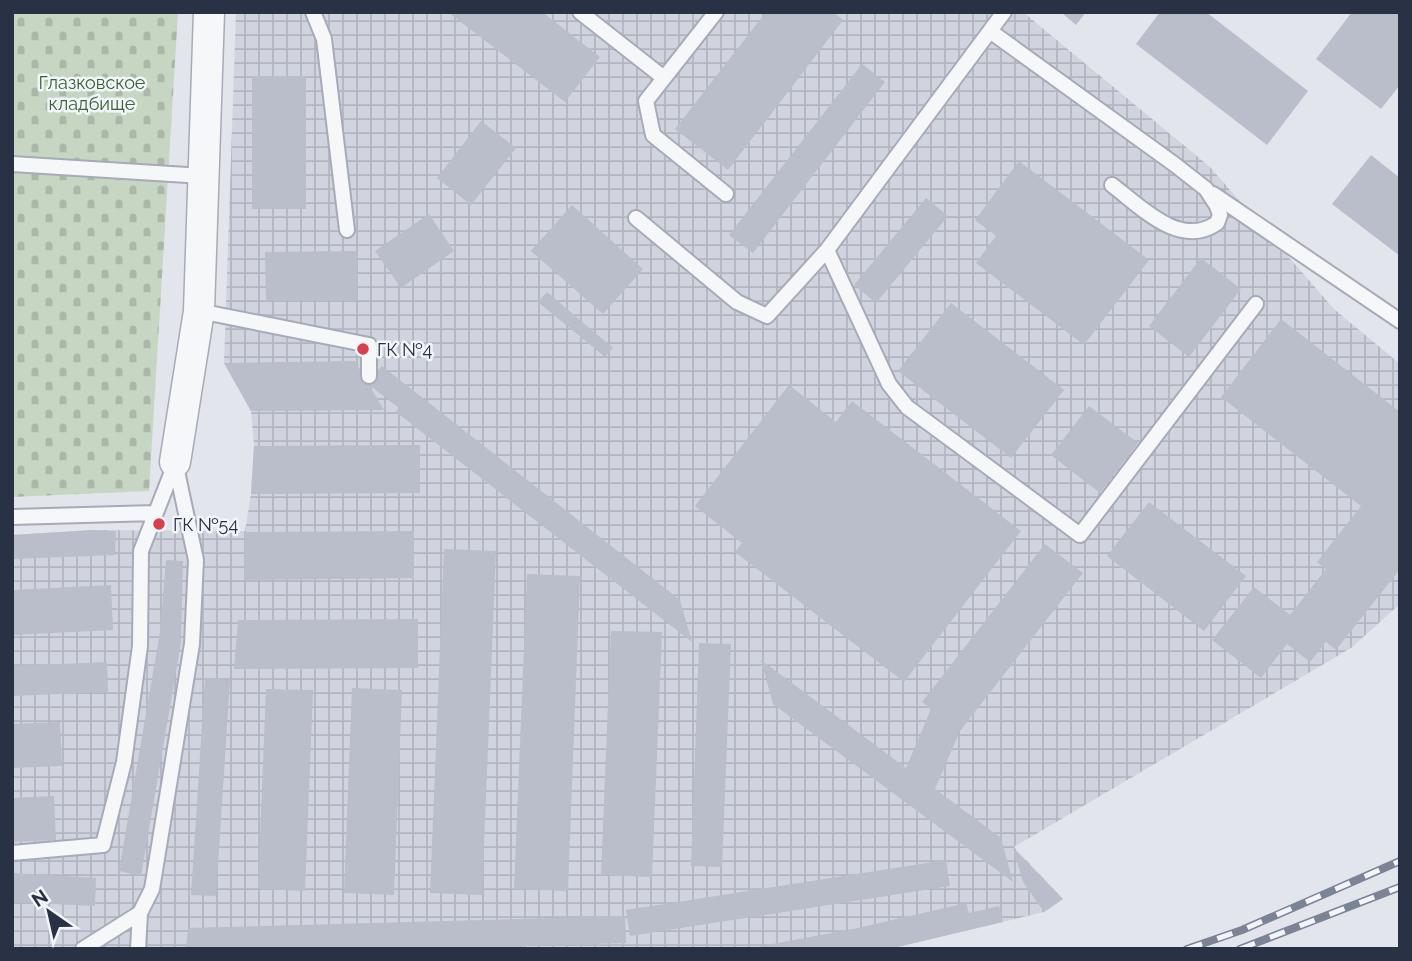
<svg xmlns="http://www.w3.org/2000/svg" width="1412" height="961" font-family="Raleway,sans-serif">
<defs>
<pattern id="industrial-grid" width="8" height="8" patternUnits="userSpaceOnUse" patternTransform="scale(1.75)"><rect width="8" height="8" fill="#d0d4de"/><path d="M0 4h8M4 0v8" fill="none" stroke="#b3b6c0"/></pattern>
<pattern id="cemetery-stones" width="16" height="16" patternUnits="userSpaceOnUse" patternTransform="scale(1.75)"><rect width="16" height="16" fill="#c7d6c3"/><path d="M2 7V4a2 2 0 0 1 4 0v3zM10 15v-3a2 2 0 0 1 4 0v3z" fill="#abb8a9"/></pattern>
</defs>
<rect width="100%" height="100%" fill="#e2e5ec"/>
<path fill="url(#industrial-grid)" d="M236,12H1023L1210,167L1334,309L1400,364V604L1351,648L1014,847L1063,899L1044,912L889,949H12V535L93,530L245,531L251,494L254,446L251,411L224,363Z"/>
<path fill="url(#cemetery-stones)" d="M12,12H178L149,491L12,497Z"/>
<path fill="#b9beca" d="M448,12H542L600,57L565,102Z
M766,12H833L843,20L728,170L675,129Z
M1061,12H1086L1076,25Z
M1160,12H1206L1308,91L1267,145L1136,44Z
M1352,12H1400V85L1381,109L1316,59Z
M862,64L885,82L753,253L729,235Z
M252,76H306V209H252Z
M481,121L516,148L471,205L437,178Z
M1371,155L1400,178V256L1332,204Z
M1019,161L1149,260L1084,345L976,263L996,236L975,220Z
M926,198L948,216L876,303L854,285Z
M572,205L643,269L603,314L531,251Z
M429,214L454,251L401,288L375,251Z
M357,251V301H266L265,252Z
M1201,258L1241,289L1189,357L1149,326Z
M547,292L613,348L605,357L538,302Z
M951,303L1064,390L1011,458L898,371Z
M1281,319L1400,412V569L1336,650L1326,642L1310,662L1287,644L1261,678L1212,640L1254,587L1290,615L1326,569L1317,562L1361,506L1221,397Z
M355,361L384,410L251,411L224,363Z
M382,366L680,600L692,642L396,412L399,408L368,384Z
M789,385L836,422L852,401L1021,531L904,682L735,552L742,543L695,506Z
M1089,406L1138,443L1100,493L1051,455Z
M420,445V493L251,494L254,446Z
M1149,502L1246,576L1204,631L1107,556Z
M93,530L116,531L115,555L12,559V535Z
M414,531V578L244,580L245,532Z
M1045,544L1083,573L960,731L935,789L1001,838L1013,882L773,704L761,660L906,768L931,709L922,702Z
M444,549L496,551L482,895L430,893Z
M166,560L183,561L181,642L141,876L119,871L160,632Z
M527,574L580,576L568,891L514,889Z
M111,585L113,630L12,635V590Z
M418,619V668L234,669L238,620Z
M611,631L662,632L652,877L601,875Z
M699,643L731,644L722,867L691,866Z
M107,662L108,692L12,696V666Z
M205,678L230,680L216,896L191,895Z
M352,688L402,690L394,895L344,893Z
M266,689L313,690L305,891L258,889Z
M60,722L62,766L12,768V724Z
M54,796L56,840L12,842V798Z
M1013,848L1063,899L1044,912L1023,882Z
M946,860L950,886L630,936L626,910Z
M12,873L96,878L95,906L12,902Z
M966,903L969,913L999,906L1003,922L889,949H746L858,928Z
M625,916L626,943L523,946V949H186L188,928Z"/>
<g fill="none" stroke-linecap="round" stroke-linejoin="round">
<g stroke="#a7abb7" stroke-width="18">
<path id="service" d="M313,12L324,39L347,230
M580,12L664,78
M716,12L646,101L653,135L726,194
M990,31L1174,164L1206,189L1217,206L1220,215L1217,223C1180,249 1141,207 1112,185
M12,164L203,176
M1213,194L1400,321
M636,218L737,302L767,316L827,250L1004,12
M827,250L889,384L907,407L1080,535L1256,304
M199,311L369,345V376
M12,517L155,513
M12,853L103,845L124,762L140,646L141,551L175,464
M83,949L140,913L152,889L192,644L196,560L175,462
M138,949L140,913"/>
</g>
<g stroke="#a7abb7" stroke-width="33">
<path id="minor" d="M175,462L199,311L209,12"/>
</g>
<use href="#service" stroke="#f6f7f9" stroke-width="14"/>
<use href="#minor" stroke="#f6f7f9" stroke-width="30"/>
<g stroke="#7b8396" stroke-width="8">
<path id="rail" d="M1187,949L1242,930L1400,861
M1240,949L1400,887"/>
</g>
<use href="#rail" stroke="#f2f5f9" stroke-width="5" stroke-dasharray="16" stroke-linecap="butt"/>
</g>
<g fill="#d7414e" stroke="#f2f5f9" stroke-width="2.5">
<circle cx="363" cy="349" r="7"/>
<circle cx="159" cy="524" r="7"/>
</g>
<g text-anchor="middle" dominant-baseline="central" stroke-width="5" stroke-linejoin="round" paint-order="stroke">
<g font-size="18" fill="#3b6235" stroke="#f2f5f9">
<text x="92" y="82">Глазковское<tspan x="92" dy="21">кладбище</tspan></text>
</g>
<g font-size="18" fill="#293145" stroke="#f2f5f9" text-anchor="start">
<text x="377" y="349">ГК №4</text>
<text x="173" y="524">ГК №54</text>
</g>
</g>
<rect width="1412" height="961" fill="none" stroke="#293145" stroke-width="28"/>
<g transform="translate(49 912) rotate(326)" stroke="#f2f5f9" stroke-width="5" paint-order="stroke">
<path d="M0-5L12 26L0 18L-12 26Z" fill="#293145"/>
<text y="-10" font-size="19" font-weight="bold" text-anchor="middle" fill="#293145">N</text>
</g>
</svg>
